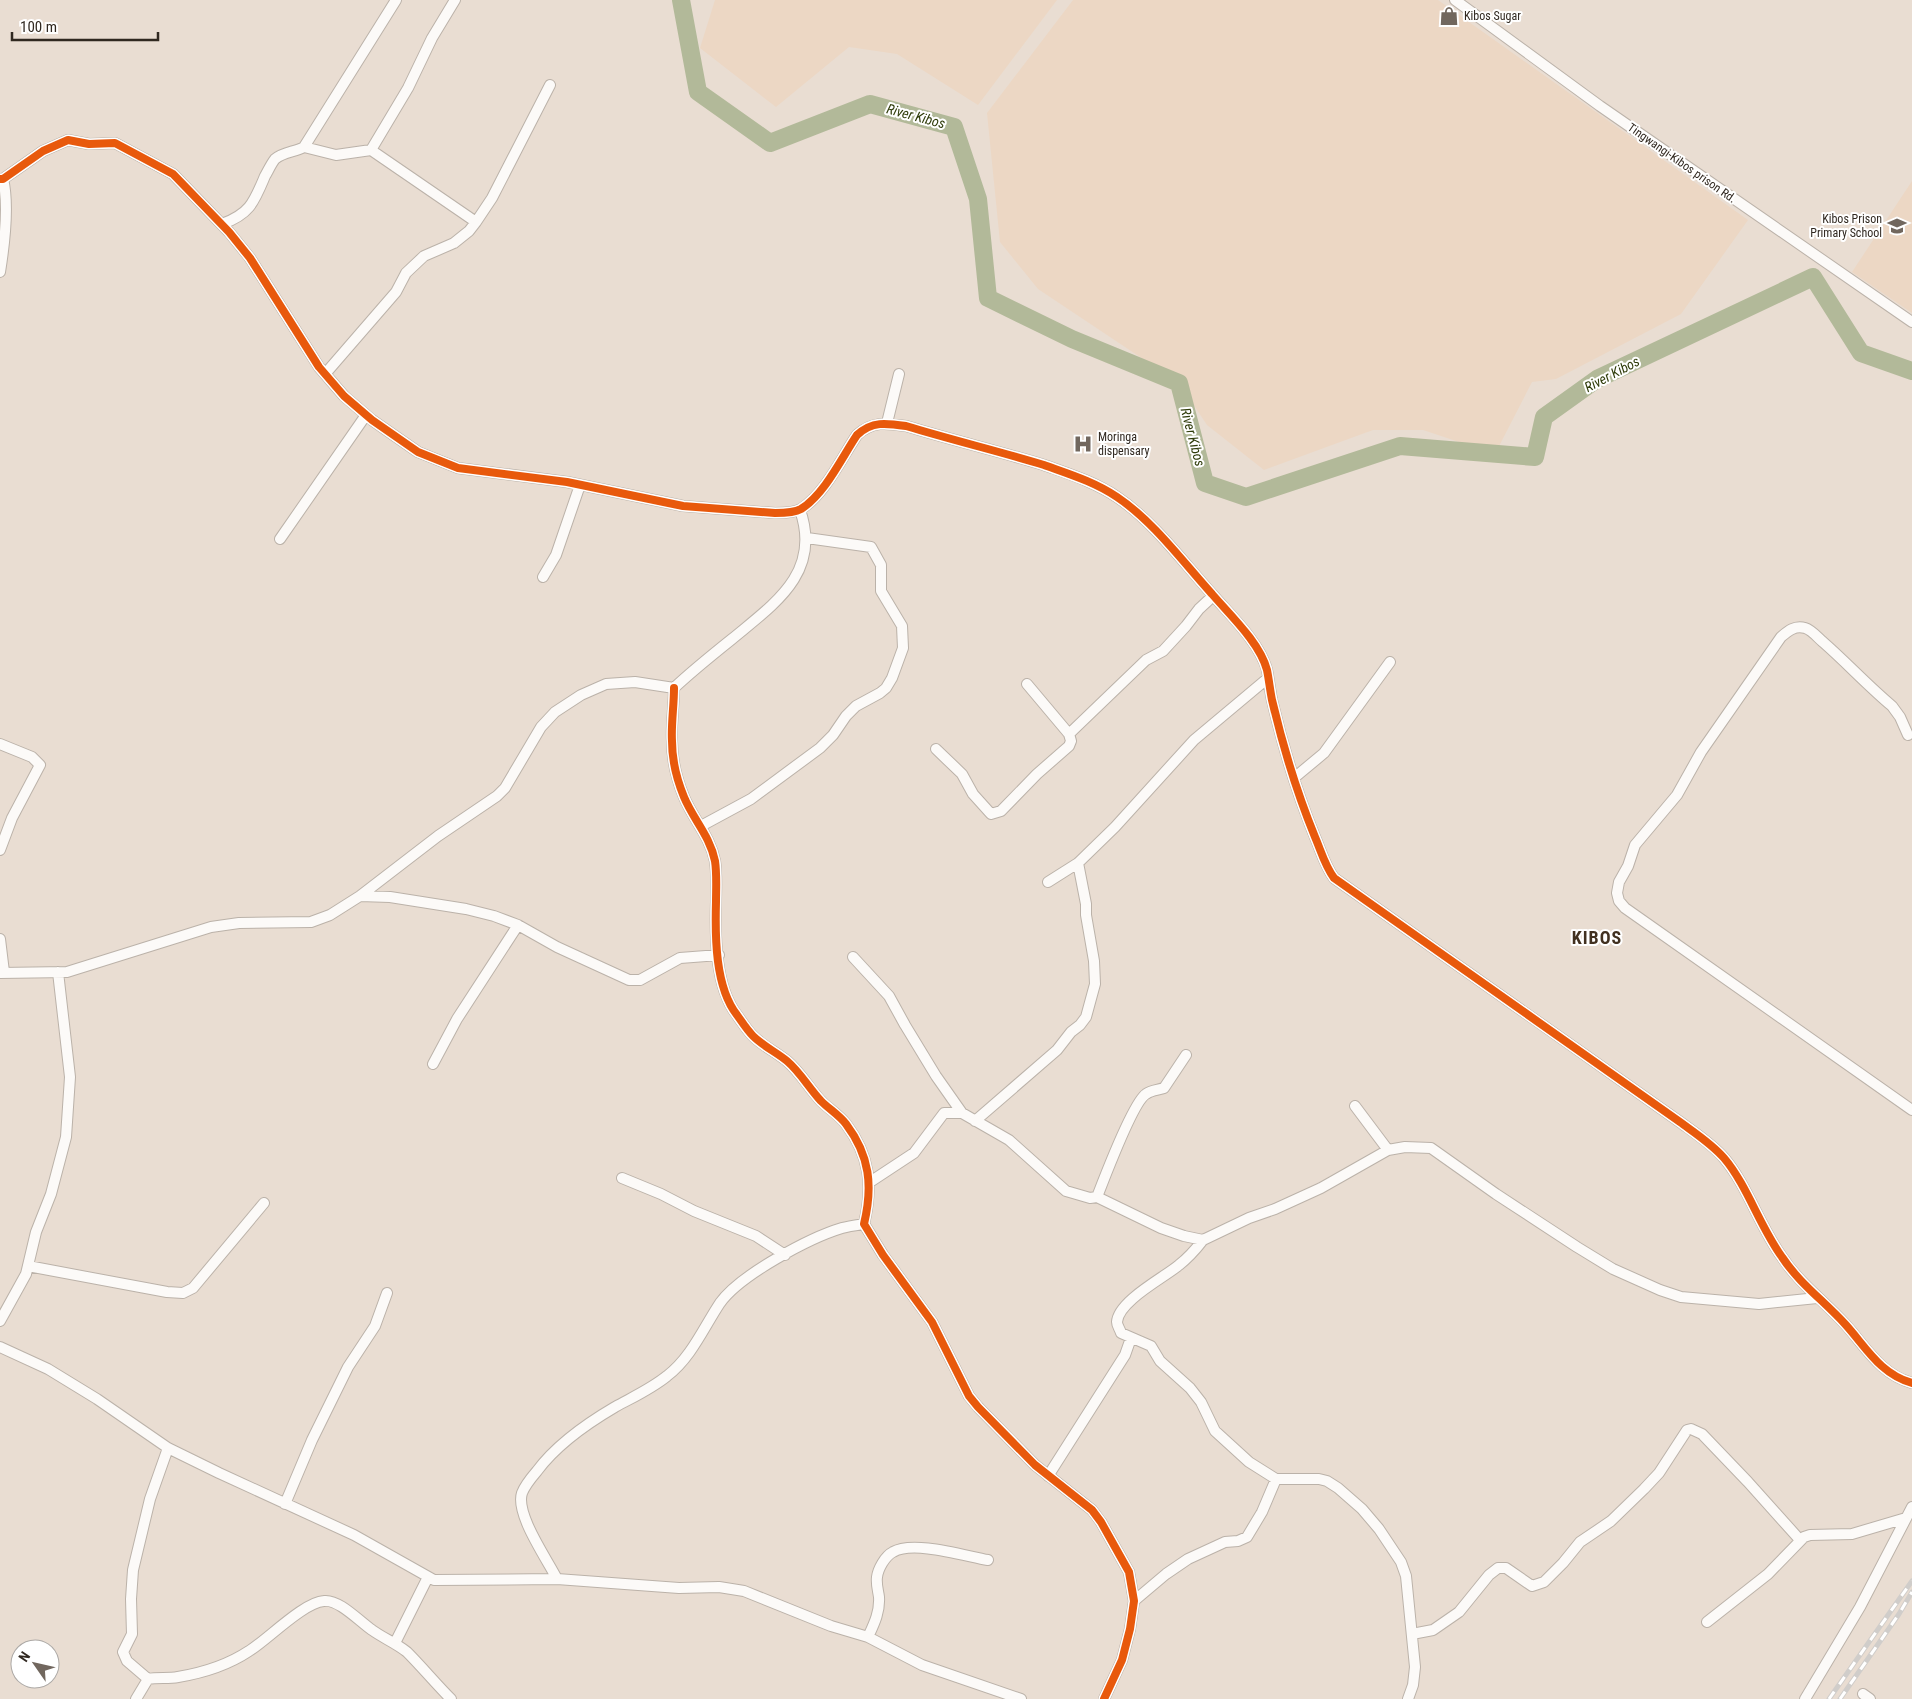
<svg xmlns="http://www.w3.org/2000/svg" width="1912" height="1699" font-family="'Roboto Condensed',sans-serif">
<rect width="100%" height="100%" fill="#e9ddd2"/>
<path fill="#ecd7c4" d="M715,0H1057L978,105L897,54L849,47L776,107L700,48Z
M1073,0H1438L1748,220L1681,314L1556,379L1532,382L1495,454L1423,430H1373L1264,470L1207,425L1179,383L1038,289L1000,242L987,113Z
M1912,181V313L1852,272Z"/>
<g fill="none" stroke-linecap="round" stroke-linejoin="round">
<path stroke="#b2b999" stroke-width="18" d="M681,0L698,92L770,143L870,104L954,127L978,199L988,298L1072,339L1179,383L1205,483L1246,497L1400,446L1535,457L1544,417L1597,379L1813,277L1861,353L1912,371"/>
<g stroke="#bbb2a9" stroke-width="12">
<path id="minor" d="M1455,0L1600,106L1912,322
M304,147L336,155L371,150L476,222
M371,150L408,88L432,38L455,0
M0,179H3L43,151L68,140L89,144L115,143L173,174L229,232L250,258L319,367L344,396L372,420L418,452L458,468L567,482L683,506L775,513C783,513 794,513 801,509C825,494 842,457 857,435C872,421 886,423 906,426C952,440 998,451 1044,465C1069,474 1095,482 1117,497C1153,521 1183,562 1212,594C1230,615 1260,643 1267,670C1269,680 1270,690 1272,700C1283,747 1297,793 1315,837C1321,851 1325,866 1334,878L1680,1122C1695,1133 1712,1144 1724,1158C1747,1185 1760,1227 1782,1257C1799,1283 1824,1301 1845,1324C1866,1347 1880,1374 1912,1383
M222,224C250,214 254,202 265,176C268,171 271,164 275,159C283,152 295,152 304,147L396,0
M0,272C4,247 9,204 3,179
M325,374L396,292L406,273L424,256L454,243L469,231L476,222L492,198L550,85
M887,423L899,374
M280,539L366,415
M543,577L556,555L580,485
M674,688C674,706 671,724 672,741C672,759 677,780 684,797C693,819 710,836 715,861C717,874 716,889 716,902C715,936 715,987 737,1015C742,1022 747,1030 753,1036C763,1046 776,1052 787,1061C800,1072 809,1088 821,1101C829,1109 839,1115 846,1124C870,1156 873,1186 864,1224L883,1255L932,1322L969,1396L978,1407L1035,1465L1092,1510L1101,1522L1129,1572L1134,1601L1130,1629L1122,1660L1104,1699
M1069,734L1146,660L1163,651L1186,626L1199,609L1213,596
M1908,735L1900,717L1892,706C1868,686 1847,663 1823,642C1818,638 1812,630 1805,628C1795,625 1788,631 1781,637L1701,752L1677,795L1635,845L1628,866L1619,882L1617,893L1619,901L1625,908L1912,1110
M0,744L32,757L40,765L12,818L0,850
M936,749L962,774L973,794L991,814L1001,811L1037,774L1069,746L1071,741L1069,734L1027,684
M1294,778L1324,753L1390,662
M701,826L751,799L820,748L833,735L846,716L856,706L880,693L886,688L892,678L903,648L902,626L881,591V565L871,547L807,538
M1048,882L1078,863L1115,827L1194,740L1268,678
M360,896L390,897L466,909L494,916L518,925L557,947L629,980H640L680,958L719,955
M0,939L4,972
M853,957L889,996L905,1025L936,1076L962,1113
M0,973L67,972L211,927L239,923L311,922L330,915L360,896L438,836L497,796L505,788L541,727L555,712L581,695L606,684L635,682L674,688C692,671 712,655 732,639C774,604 822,573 800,510
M433,1064L457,1019L518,925
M1355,1106L1388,1150
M975,1121L1057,1050L1071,1032L1080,1025L1086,1017L1095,984L1094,961L1086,915V904L1078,863
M622,1178L661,1194L694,1211L756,1236L785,1255
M870,1182L914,1153L944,1113H962L1009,1140L1066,1191L1090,1198L1097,1197L1161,1228L1184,1236L1203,1240L1249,1218L1275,1209L1321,1188L1388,1150L1405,1147L1431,1148L1496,1194L1577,1247L1613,1269L1660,1290L1681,1297L1759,1304L1817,1298
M1097,1197C1104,1179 1133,1102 1146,1094C1151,1090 1158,1090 1164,1088L1186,1055
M1203,1240C1196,1249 1188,1258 1179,1265C1165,1277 1118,1301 1117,1322C1117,1326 1120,1329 1121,1333L1151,1346L1160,1361L1190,1388L1201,1402L1215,1431L1249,1462L1276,1479H1319L1327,1481L1338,1488L1362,1509L1379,1529L1401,1562L1406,1576L1415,1667L1413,1685L1408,1699
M28,1266L167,1292L183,1293L193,1288L264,1203
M0,1321L26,1274L36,1232L51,1194L66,1137L70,1077L58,972
M0,1347L48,1369L97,1399L168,1448L219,1473L354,1535L434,1580L557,1579L679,1588L719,1587L744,1591L831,1626L868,1637L922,1665L1021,1699
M168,1448L150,1499L133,1570L131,1599L132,1634L123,1652L127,1661L148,1679C158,1677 168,1679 178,1677C202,1673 228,1665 249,1651C267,1640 304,1602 324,1601C339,1599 360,1622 372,1630C383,1638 396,1643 407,1652C422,1667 436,1684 451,1699
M1048,1476L1125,1355L1131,1338
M285,1504L312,1440L348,1367L375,1326L387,1293
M557,1579C547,1559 515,1514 522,1493C525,1485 531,1478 537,1471C557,1444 586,1424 615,1407C633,1397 651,1389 667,1376C691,1358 704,1327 720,1303C740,1275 809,1238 842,1228C849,1226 857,1225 864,1224
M1134,1601L1166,1574L1188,1559L1225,1542L1238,1541L1247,1537L1262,1512L1276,1479
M1707,1622L1768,1574L1804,1537L1810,1535L1852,1534L1906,1518
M1412,1634L1433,1630L1459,1612L1489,1575L1498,1568H1506L1532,1586L1544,1582L1563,1563L1580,1542L1611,1521L1644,1489L1659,1473L1687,1430L1691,1429L1702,1434L1748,1482L1800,1540
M868,1637C874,1624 880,1612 879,1597C878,1590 876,1584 877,1577C878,1569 885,1556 893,1552C913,1540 965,1556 988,1560
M395,1643L428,1577
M1863,1694L1870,1699
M136,1699L148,1679
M1805,1699L1860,1607L1912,1507"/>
</g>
<use href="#minor" stroke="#fcfaf8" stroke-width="10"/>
<g stroke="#d0cdca" stroke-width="5">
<path id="rail" d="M1829,1699L1912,1581
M1840,1699L1899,1614L1912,1592"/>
</g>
<use href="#rail" stroke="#fff" stroke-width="3" stroke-dasharray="9" stroke-linecap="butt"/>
<g stroke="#fff" stroke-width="11">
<path id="cycleway" d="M0,179H3L43,151L68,140L89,144L115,143L173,174L229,232L250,258L319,367L344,396L372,420L418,452L458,468L567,482L683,506L775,513C783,513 794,513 801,509C825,494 842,457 857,435C872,421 886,423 906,426C952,440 998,451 1044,465C1069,474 1095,482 1117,497C1153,521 1183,562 1212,594C1230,615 1260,643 1267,670C1269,680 1270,690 1272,700C1283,747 1297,793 1315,837C1321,851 1325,866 1334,878L1680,1122C1695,1133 1712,1144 1724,1158C1747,1185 1760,1227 1782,1257C1799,1283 1824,1301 1845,1324C1866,1347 1880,1374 1912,1383
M674,688C674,706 671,724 672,741C672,759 677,780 684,797C693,819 710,836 715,861C717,874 716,889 716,902C715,936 715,987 737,1015C742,1022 747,1030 753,1036C763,1046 776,1052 787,1061C800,1072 809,1088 821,1101C829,1109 839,1115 846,1124C870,1156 873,1186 864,1224L883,1255L932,1322L969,1396L978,1407L1035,1465L1092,1510L1101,1522L1129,1572L1134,1601L1130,1629L1122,1660L1104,1699"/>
</g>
<use href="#cycleway" stroke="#e8590c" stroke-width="8"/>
</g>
<defs>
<g id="shop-bare" transform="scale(1.5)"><path d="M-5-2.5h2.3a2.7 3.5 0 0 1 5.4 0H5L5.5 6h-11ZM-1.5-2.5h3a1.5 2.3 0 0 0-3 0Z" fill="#71675e" stroke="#fff" stroke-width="2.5" paint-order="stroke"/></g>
<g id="school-bare" transform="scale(1.5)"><path d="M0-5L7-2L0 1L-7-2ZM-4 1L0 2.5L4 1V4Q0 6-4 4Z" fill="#71675e" stroke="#fff" stroke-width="2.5" paint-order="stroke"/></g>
<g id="hospital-bare" transform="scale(1.5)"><path d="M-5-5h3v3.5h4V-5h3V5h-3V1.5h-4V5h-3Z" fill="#71675e" stroke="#fff" stroke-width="2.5" paint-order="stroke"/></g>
</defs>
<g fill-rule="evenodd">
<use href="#shop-bare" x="1449" y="16"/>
<use href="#school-bare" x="1897" y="226"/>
<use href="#hospital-bare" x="1083" y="444"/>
</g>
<g text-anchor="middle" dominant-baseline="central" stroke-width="4" stroke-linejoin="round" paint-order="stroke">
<g font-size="12" fill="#302820" stroke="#fff" text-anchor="start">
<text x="1464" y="16">Kibos Sugar</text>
<text x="1882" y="219" text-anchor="end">Kibos Prison<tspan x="1882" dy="14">Primary School</tspan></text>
<text x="1098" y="437">Moringa<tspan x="1098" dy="14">dispensary</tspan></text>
</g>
<g font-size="12" fill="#302820" stroke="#fff">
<text transform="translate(1682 163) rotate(35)">Tingwangi-Kibos prison Rd.</text>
</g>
<g font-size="14" font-style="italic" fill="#2f3c0a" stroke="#fff">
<text transform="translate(916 116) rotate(15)">River Kibos</text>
<text transform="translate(1612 374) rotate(-28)">River Kibos</text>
<text transform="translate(1193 437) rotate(75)">River Kibos</text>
</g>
<g font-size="18" font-weight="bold" letter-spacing="1" fill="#413020" stroke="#fff">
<text x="1597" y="937">KIBOS</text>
</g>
</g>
<g transform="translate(35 1664) rotate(304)"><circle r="24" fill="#ffffff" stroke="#aca9a6"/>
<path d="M0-4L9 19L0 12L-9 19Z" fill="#71675e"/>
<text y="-8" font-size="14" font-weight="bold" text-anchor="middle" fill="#302820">N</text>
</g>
<path d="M12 32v8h146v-8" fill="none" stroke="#302820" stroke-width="2.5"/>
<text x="20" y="32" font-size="15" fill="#302820" stroke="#ffffff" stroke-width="4" paint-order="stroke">100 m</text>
</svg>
